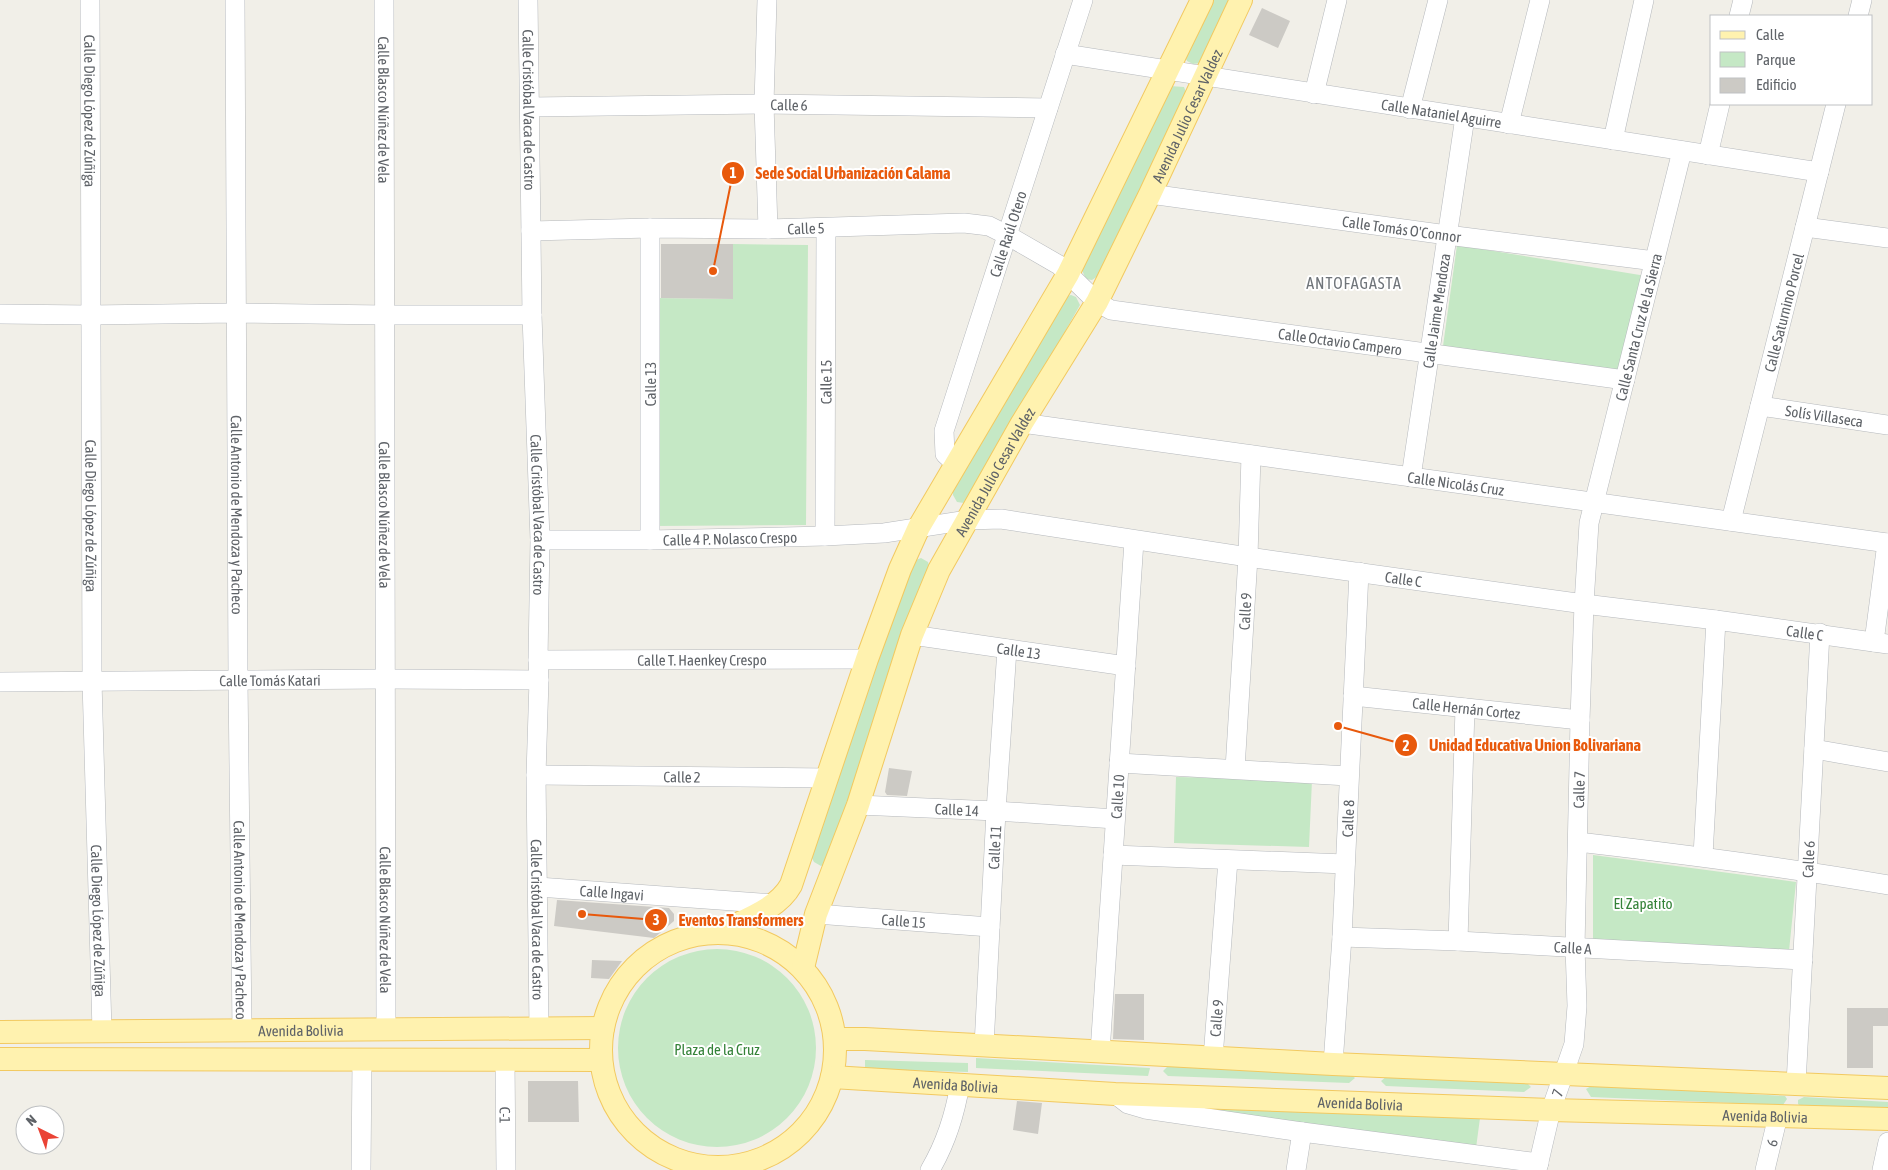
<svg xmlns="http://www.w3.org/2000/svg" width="1888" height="1170" font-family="'Asap Condensed',sans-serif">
<rect width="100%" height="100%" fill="#f1efe8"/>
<path fill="#c5e8c5" d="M1210,0H1231L1201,63L1193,64L1187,61L1184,55Z
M1170,86L1184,87L1187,95L1098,276L1092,280L1086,279L1081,268Z
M733,244L808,245L806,525L654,526L655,298L732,299Z
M1457,245L1646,276L1623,373L1443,346Z
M1071,295L1076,297L1080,305L972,497L964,503L957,502L953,495V488L1064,297Z
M921,558L928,562L930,569L827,863L821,866L814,862L811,856L870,669L916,560Z
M1176,777L1312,780L1309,847L1174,843Z
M1593,855L1796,882L1789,951L1593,943Z
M618 1048a99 99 0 1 1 198 0a99 99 0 1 1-198 0Z
M976,1058L1150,1068L1148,1076L976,1068Z
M865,1060L968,1063V1072L865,1069Z
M1168,1066L1350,1073L1355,1078L1349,1083L1168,1076L1163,1071Z
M1387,1076L1525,1081L1531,1087L1524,1092L1386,1086L1381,1081Z
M1593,1085L1785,1096L1787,1099L1783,1105L1591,1097L1586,1089Z
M1804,1097L1888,1102V1111L1800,1106L1798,1104V1100Z
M1153,1105L1480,1118L1476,1148Z"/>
<path fill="#cccac5" d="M1262,8L1290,21L1278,48L1249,35Z
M661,244H733V299L661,298Z
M889,768L912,771L907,796L887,795L885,792Z
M557,900L669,908L674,914V921L654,938L554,926Z
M592,960L622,961L609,979L591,978Z
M1115,994H1144V1040L1113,1039Z
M1847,1008H1888V1026H1873V1068H1847Z
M528,1081H578L579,1122H528Z
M1017,1101L1042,1103L1038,1134L1013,1130Z"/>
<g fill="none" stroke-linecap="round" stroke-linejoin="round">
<g stroke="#b5b8bc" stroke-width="20">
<g id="minor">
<path id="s1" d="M90,0L92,681L102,1031"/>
<path id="s2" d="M235,0L238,680L242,1030"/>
<path id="s3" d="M384,0L386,1030"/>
<path id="s4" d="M528,0L532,315L540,540L538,660L539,680L536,775L539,1029"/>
<path d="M767,0L764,104L768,229"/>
<path d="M1739,16L1743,0"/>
<path d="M1858,16L1862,0"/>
<path id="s5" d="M1065,54L1819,172"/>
<path d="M1314,94L1337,0"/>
<path id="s6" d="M530,107L764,104L1048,108"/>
<path d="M1410,109L1438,0"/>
<path d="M1509,124L1540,0"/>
<path d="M1613,140L1644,0"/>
<path d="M1708,155L1720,104"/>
<path id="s7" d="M1150,194L1447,235L1655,261"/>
<path d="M1805,227L1888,238"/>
<path d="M650,228V540"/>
<path id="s8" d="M531,231L650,228L768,229L964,223L989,226L1007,235L1059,265L1097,302L1111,310L1625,380"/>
<path d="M0,314L90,315L235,313L385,315H532"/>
<path id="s9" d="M1760,406L1888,425"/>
<path id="s10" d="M1022,423L1888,543"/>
<path id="s11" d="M956,464L945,454L944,431L1083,0"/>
<path id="s12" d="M1411,477L1465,117"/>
<path id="s13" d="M1731,521L1836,104"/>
<path id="s14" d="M825,536L826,228"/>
<path id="s15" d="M540,540H650L825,536L884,533L968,520L1001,519L1248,557L1584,604L1716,620L1888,644"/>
<path id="s16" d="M912,635L1126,666"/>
<path d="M1874,642L1887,543"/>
<path id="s17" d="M538,660L867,659"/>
<path id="s18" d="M0,682L385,679L539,680"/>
<path id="s19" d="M1353,696L1580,720"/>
<path d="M1814,749L1888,762"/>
<path d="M1119,763L1348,776"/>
<path id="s20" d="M1235,769L1248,557L1251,455"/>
<path id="s21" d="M536,775L828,778"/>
<path id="s22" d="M858,805L996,811L1115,819"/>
<path d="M1578,842C1682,854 1785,867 1888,885"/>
<path d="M1113,855L1345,864"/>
<path d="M1703,856L1716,620"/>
<path id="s23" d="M538,887L775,904"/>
<path id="s24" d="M816,914L990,927"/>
<path id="s25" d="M1342,937L1458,941L1803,960"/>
<path d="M1458,941L1465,708"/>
<path id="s26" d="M984,1046L996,811L1007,649"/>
<path id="s27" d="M1100,1052L1134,541"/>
<path id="s28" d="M1213,1058L1228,860"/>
<path id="s29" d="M505,1060L506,1170"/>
<path id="s30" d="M1333,1064L1342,937L1359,572"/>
<path id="s31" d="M1796,1084L1820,633"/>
<path d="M1115,1094L1128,1104L1145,1109L1302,1132L1539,1163"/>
<path d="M361,1170L362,1060"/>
<path d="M930,1170C946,1143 955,1114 960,1084"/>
<path d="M1296,1170L1302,1132"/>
<path id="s32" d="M1537,1170L1551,1110L1574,1044L1577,1006L1575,947L1580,720L1584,604L1589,523L1682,151"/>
<path id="s33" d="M1765,1170L1778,1116"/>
<path d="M1882,1170L1888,1142"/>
</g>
</g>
<g stroke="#f2c960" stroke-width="24">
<g id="major">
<path d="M721,932C744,920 778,909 791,885L867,659L900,569L919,527L1068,274L1202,0"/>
<circle cx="718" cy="1050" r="117"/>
<path id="s34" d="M803,968L816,914L858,805L912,635L939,570L1022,423L1097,302L1150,194L1241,0"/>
<path id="s35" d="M0,1032L603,1028"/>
<path d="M835,1039H865L1333,1064L1888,1088"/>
<path d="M0,1059L601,1060"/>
<path id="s36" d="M832,1077L1115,1094L1551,1110L1888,1119"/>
</g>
</g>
<use href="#minor" stroke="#fff" stroke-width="19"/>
<use href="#major" stroke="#fff2af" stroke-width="22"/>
</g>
<g text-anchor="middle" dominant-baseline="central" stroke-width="4" stroke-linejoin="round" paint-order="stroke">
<g font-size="15" fill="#5f6368" stroke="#fff">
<text stroke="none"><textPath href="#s6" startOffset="259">Calle 6</textPath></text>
<text stroke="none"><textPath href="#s3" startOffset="110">Calle Blasco Núñez de Vela</textPath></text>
<text stroke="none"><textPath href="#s4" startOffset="110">Calle Cristóbal Vaca de Castro</textPath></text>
<text stroke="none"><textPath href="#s1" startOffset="111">Calle Diego López de Zúñiga</textPath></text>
<text stroke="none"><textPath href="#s5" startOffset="381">Calle Nataniel Aguirre</textPath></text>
<text stroke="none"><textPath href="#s34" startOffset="939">Avenida Julio Cesar Valdez</textPath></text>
<text stroke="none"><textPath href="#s8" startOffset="275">Calle 5</textPath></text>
<text stroke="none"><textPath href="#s7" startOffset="254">Calle Tomás O'Connor</textPath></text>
<text stroke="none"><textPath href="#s11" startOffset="245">Calle Raúl Otero</textPath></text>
<text stroke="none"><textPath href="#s12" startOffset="168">Calle Jaime Mendoza</textPath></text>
<text stroke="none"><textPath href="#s13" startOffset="215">Calle Saturnino Porcel</textPath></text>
<text stroke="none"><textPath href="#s32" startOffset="855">Calle Santa Cruz de la Sierra</textPath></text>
<text stroke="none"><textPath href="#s8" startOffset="839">Calle Octavio Campero</textPath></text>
<text stroke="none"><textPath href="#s14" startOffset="154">Calle 15</textPath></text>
<text transform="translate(650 384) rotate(-90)">Calle 13</text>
<text stroke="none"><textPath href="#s9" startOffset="65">Solís Villaseca</textPath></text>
<text stroke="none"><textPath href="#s34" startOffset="534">Avenida Julio Cesar Valdez</textPath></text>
<text stroke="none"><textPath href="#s10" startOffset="438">Calle Nicolás Cruz</textPath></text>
<text stroke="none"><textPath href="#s4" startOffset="515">Calle Cristóbal Vaca de Castro</textPath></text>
<text stroke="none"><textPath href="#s2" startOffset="515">Calle Antonio de Mendoza y Pacheco</textPath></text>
<text stroke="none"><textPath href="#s3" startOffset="515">Calle Blasco Núñez de Vela</textPath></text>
<text stroke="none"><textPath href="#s1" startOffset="516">Calle Diego López de Zúñiga</textPath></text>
<text stroke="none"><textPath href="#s15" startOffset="190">Calle 4 P. Nolasco Crespo</textPath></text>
<text stroke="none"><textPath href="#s15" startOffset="869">Calle C</textPath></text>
<text stroke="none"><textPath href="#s20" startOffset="158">Calle 9</textPath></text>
<text stroke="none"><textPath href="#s15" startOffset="1274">Calle C</textPath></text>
<text stroke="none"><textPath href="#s16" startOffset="108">Calle 13</textPath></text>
<text stroke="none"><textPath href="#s17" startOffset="164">Calle T. Haenkey Crespo</textPath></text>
<text stroke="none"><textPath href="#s18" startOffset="270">Calle Tomás Katari</textPath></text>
<text stroke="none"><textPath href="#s19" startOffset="114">Calle Hernán Cortez</textPath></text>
<text stroke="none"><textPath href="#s21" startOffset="146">Calle 2</textPath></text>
<text stroke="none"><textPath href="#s32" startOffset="386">Calle 7</textPath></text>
<text stroke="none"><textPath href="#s27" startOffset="256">Calle 10</textPath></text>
<text stroke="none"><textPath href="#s22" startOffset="99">Calle 14</textPath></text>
<text stroke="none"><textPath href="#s30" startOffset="246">Calle 8</textPath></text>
<text stroke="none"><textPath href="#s26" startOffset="199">Calle 11</textPath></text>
<text stroke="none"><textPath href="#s31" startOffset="225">Calle 6</textPath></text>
<text stroke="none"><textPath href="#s23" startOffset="74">Calle Ingavi</textPath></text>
<text stroke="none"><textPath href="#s4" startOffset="920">Calle Cristóbal Vaca de Castro</textPath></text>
<text stroke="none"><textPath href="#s2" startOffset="920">Calle Antonio de Mendoza y Pacheco</textPath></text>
<text stroke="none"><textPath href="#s3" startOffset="920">Calle Blasco Núñez de Vela</textPath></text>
<text stroke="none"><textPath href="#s24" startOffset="88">Calle 15</textPath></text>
<text stroke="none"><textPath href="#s1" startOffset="921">Calle Diego López de Zúñiga</textPath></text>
<text stroke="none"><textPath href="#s25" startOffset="231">Calle A</textPath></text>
<text stroke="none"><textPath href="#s28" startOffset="40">Calle 9</textPath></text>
<text stroke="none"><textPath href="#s35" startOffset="301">Avenida Bolivia</textPath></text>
<text stroke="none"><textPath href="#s36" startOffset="124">Avenida Bolivia</textPath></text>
<text stroke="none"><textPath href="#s32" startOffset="80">7</textPath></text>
<text stroke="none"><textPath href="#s36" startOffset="529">Avenida Bolivia</textPath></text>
<text stroke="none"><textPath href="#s29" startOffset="55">C-1</textPath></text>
<text stroke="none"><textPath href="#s36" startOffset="934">Avenida Bolivia</textPath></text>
<text stroke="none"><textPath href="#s33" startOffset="28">6</textPath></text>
</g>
<g font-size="15" fill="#348238" stroke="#fff">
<text x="1643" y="903">El Zapatito</text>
<text x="717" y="1049">Plaza de la Cruz</text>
</g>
<g font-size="16" letter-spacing="1" fill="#70757a" stroke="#fff">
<text x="1354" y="283">ANTOFAGASTA</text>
</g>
</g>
<path fill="none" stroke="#e8590c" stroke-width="2" d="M713 271L733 173M1338 726L1406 745M582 914L656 920"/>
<g fill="#e8590c" stroke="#fff" stroke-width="2">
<circle cx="713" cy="271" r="5"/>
<circle cx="1338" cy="726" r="5"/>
<circle cx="582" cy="914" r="5"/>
<circle cx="733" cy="173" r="12"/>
<circle cx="1406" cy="745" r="12"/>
<circle cx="656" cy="920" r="12"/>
</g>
<g font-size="15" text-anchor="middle" font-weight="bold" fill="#fff">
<text x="733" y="178">1</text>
<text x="1406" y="751">2</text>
<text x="656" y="925">3</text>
</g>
<g font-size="16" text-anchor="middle" font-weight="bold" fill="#e8590c" stroke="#fff" stroke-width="4" stroke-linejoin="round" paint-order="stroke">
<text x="853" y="179">Sede Social Urbanización Calama</text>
<text x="1535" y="751">Unidad Educativa Union Bolivariana</text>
<text x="741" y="926">Eventos Transformers</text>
</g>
<rect x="1710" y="15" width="162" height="90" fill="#ffffff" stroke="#bfc1c3"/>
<rect x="1720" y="31" width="25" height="8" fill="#fff2af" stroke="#bfc1c3"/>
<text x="1756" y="40" font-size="15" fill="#5f6368">Calle</text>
<rect x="1720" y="52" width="25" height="15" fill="#c5e8c5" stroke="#bfc1c3"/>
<text x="1756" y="65" font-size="15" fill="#5f6368">Parque</text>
<rect x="1720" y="78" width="25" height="15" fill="#cccac5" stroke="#bfc1c3"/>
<text x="1756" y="90" font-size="15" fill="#5f6368">Edificio</text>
<g transform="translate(40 1130) rotate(318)"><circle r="24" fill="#ffffff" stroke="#bfc1c3"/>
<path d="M0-4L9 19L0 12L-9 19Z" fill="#ea4335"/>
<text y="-8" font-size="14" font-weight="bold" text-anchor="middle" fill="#5f6368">N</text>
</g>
</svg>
